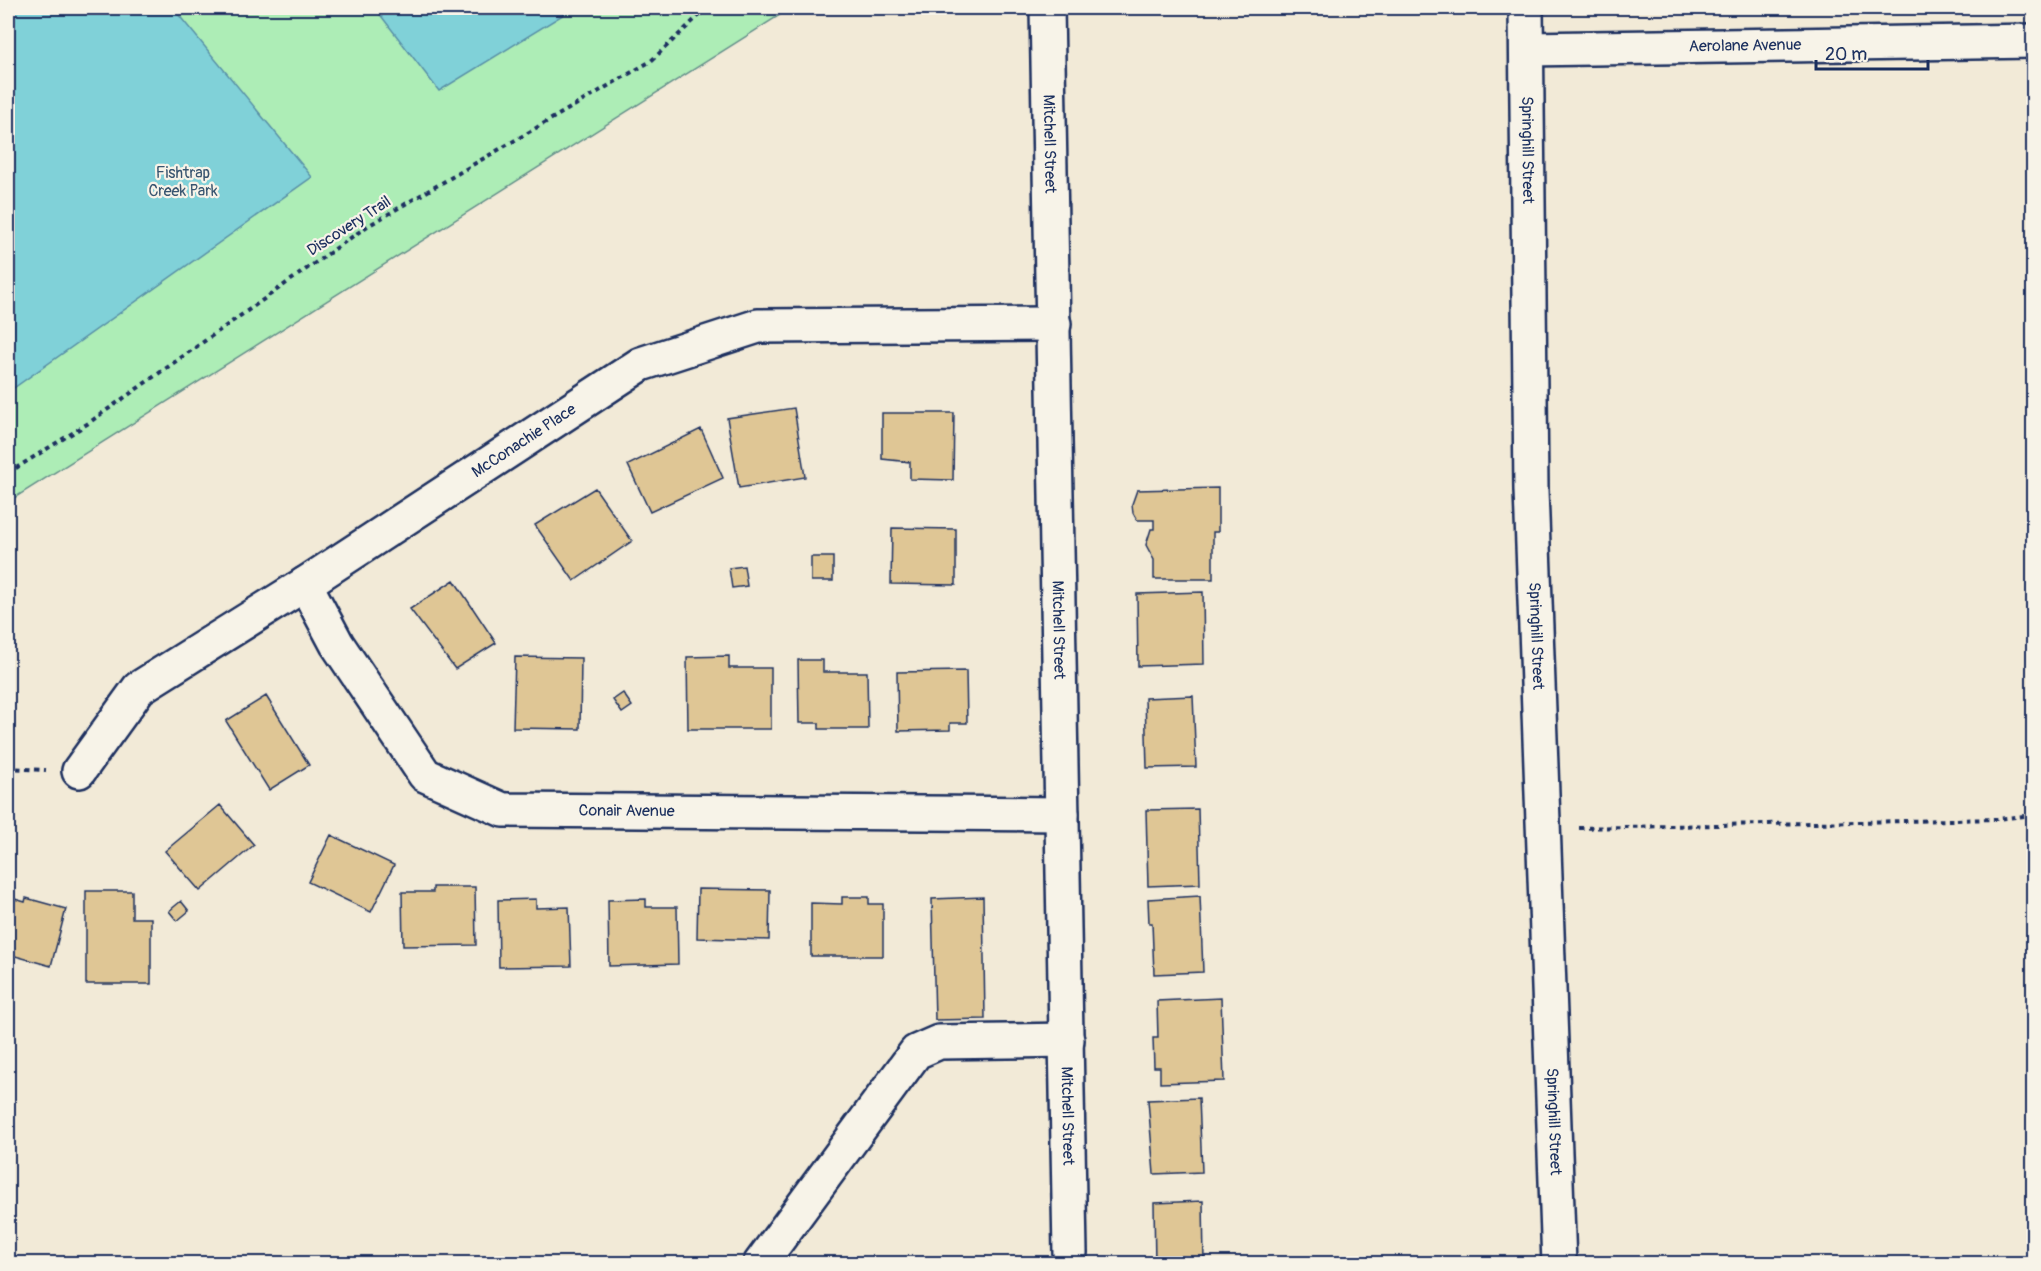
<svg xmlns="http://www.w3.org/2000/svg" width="2041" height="1271" font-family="Pangolin,sans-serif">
<rect width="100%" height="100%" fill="#f2ead7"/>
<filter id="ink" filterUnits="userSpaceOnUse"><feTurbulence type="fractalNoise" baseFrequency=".0167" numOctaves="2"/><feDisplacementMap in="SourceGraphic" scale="12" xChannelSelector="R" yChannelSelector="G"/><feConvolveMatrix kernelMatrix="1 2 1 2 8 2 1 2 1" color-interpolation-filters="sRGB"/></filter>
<g filter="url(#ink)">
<path fill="#adedb6" stroke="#648e8a" stroke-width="1.5" d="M8,8H791L8,502Z"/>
<path fill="#80d1d8" stroke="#5890a7" stroke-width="1.5" d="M8,8H173L312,177L8,392Z
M375,8H574L439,91Z"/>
<path fill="#dfc695" stroke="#1b2f5e" stroke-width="1.5" d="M794,408L805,477L739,488L727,418Z
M882,413H954L953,480L910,479V462L882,459Z
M701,429L723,478L650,512L628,465Z
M595,488L632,541L574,581L535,525Z
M1218,488V532H1213V579H1154V560L1146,545L1151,529H1154V520H1137L1133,513L1132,504L1137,490Z
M892,528L956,529V585L891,584Z
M811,557H833V581H811Z
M744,566L747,586L732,588L729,568Z
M454,580L496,643L455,669L410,609Z
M1203,592L1204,664L1138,666L1137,594Z
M729,656V668H771V729H688L687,657Z
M515,657L581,658L580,729L513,728Z
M798,660H823V672H867L868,729H819V723H799Z
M966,671L967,723H950V730L898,731L897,672Z
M623,693L632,706L622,713L613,700Z
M266,696L309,765L269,790L226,721Z
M1193,696L1196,767L1147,768L1145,698Z
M220,805L254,845L200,891L165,851Z
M1198,809L1200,884L1148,886L1146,810Z
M331,835L394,865L371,912L308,882Z
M433,887H475L476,945L403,946L402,892H433Z
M698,889L770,890L769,940L697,938Z
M86,891H132V918H151V984H86Z
M1200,896L1203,972L1154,974L1152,923H1149L1148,899Z
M8,897L25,902L26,898L66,909L51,966L8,954Z
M842,897H869V904H883V956H811V903L842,904Z
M983,897L985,1019L935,1020L932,899Z
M536,899V908L569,907L571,966L499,967L498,900Z
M646,899V907H677L678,964L609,966L608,900Z
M181,901L189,911L177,921L169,911Z
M1221,998L1224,1081L1160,1083V1067H1154L1153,1038H1158L1157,1001Z
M1199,1098L1202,1172L1154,1174L1148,1100Z
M1203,1201L1204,1264H1155L1154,1203Z"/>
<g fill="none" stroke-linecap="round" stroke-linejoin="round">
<g stroke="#1b2f5e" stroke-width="38">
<g id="minor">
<path id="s1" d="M1047,8L1070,1253"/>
<path id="s2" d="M1526,8L1531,490L1559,1264"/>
<path id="s3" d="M1527,49L2034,41"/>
<path id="s4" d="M305,584L337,644L425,775L503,810L1062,814"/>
<path id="s5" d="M79,771L139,688L305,584L641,364L758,326L1054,324"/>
<path d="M760,1264L916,1052L939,1042L1067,1040"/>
</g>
</g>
<path stroke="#1b2f5e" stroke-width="4" stroke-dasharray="4.5 4.5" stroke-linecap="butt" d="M8,473L87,424L366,227L651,61L707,8
M8,768L46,770
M1579,828L1998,819L2034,815"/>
<use href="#minor" stroke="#f7f3e8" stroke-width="33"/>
</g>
</g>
<g text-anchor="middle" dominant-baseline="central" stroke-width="4.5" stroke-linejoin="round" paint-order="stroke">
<g font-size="16" fill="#1b2f5e" stroke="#f7f3e8">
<text stroke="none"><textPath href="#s3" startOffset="218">Aerolane Avenue</textPath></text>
<text stroke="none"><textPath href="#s1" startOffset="136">Mitchell Street</textPath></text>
<text stroke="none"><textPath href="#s2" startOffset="142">Springhill Street</textPath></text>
<text transform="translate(349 226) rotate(-33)">Discovery Trail</text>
<text stroke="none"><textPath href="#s5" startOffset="560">McConachie Place</textPath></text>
<text stroke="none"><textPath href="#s1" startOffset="622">Mitchell Street</textPath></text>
<text stroke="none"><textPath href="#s2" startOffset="628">Springhill Street</textPath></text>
<text stroke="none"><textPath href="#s4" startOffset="435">Conair Avenue</textPath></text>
<text stroke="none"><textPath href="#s1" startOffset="1108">Mitchell Street</textPath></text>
<text stroke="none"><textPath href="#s2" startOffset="1114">Springhill Street</textPath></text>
</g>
<g font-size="16" fill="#385570" stroke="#f7f3e8">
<text x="183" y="173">Fishtrap<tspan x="183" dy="18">Creek Park</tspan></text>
</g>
</g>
<rect width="2041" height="1271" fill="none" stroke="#f7f3e8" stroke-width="30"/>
<rect x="15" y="15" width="2011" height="1241" fill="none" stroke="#1b2f5e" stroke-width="2" filter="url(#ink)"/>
<path d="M1816 60v9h112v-9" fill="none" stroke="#1b2f5e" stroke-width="3"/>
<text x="1825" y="60" font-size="18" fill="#1b2f5e" stroke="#f7f3e8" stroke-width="4.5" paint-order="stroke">20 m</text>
</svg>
